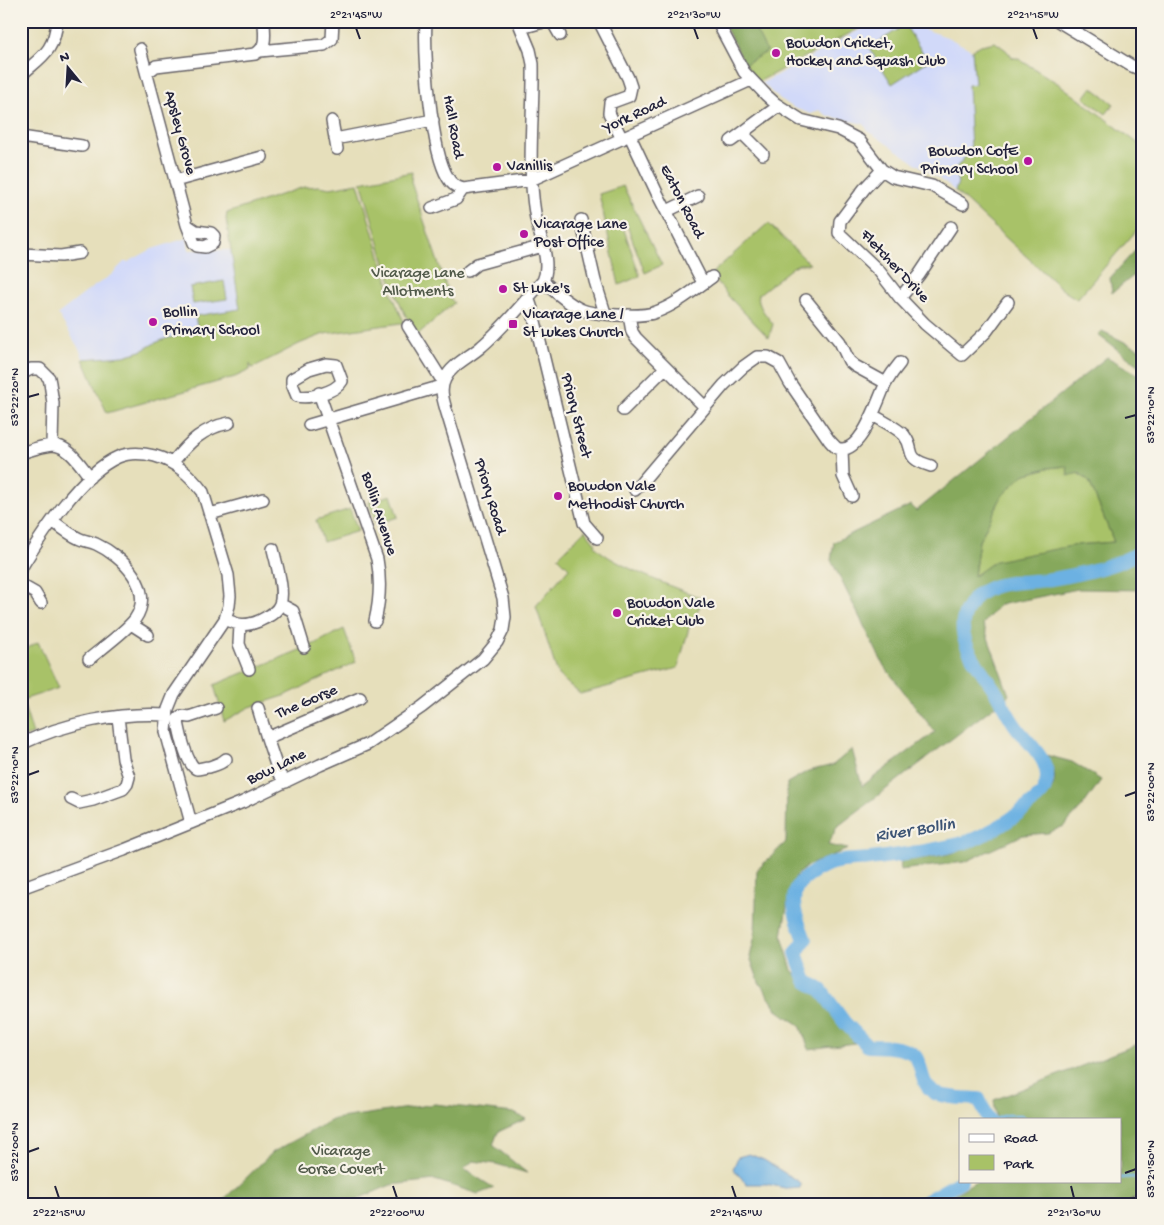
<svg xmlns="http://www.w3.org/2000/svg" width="1164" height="1225" font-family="'Gochi Hand',sans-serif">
<rect width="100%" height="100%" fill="#f7f3e8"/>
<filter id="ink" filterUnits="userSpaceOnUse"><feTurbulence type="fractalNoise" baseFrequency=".02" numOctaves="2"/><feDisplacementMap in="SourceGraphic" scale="10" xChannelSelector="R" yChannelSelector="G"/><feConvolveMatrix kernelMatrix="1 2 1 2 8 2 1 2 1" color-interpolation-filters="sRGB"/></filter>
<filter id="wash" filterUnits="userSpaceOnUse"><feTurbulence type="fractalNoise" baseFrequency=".0096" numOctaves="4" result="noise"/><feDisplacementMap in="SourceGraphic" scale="20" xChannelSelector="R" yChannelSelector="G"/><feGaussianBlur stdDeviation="1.12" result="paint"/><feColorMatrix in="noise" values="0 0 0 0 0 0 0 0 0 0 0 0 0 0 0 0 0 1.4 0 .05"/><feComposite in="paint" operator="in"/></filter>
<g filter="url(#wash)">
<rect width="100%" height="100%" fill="#e6dfbb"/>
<path fill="#d1d9f9" d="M876,21H909L915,26L947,37L972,50L981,45L995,42L1006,50L1013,58H1017L1059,84L1143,147V223L1077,299L1064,291L948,185L868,131L864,124L828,116L819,110L811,114L794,108L776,96L762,83Z
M187,238L189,250H231L250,370L229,379L107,413L95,383L78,347L58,314L93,287L111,275L124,262H128L152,249Z"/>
<path fill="#a8c267" stroke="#657251" d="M722,21H873L758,82L746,65Z
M905,25L928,61L892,84L869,48Z
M995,42L1006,50L1013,58H1017L1059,84L1143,147V223L1077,299L1064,291L955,191L958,183L955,169L971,150L968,85L975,84L972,50L981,45Z
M1092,87L1114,104L1106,114L1084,98Z
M412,172L411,182L450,298L454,303L417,335C387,289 378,233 361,182Z
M358,183L391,292L405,324L401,323L324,334L299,344L252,368L250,364V370L235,377L107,413L83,359L124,356L141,351L155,343L168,338L198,332L195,316L240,309L226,219L227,213L304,187L319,186L330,188Z
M623,186L662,265L645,273L626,223L622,224L640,276L619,285L599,194Z
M769,224L810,264H799L793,267L759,294C756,305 767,316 773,324L769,338L728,296L711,274L766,225Z
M224,281L227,299L193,304L190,287Z
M1067,466L1089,481L1114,542L1076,545L974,576L979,541L1002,496L1022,475L1048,468Z
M391,495L398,517L376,524L369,502Z
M350,509L358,531L323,542L316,520Z
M585,530L596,544L595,546C609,564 681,590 704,599L690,624L678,668L580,694L558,675L536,606L569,568L558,557Z
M344,629L356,662L284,696L250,707L224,721L214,685L312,645Z
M38,642L59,688L22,700L33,734L21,738V652Z"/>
<path fill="#86a85c" stroke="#54654c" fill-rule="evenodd" d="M722,21H751L767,52L745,64Z
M1143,242V268L1112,293L1110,278Z
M1102,331L1143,351V369L1098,335Z
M1107,357L1143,377V590L1078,589L999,605L983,624L1009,695L837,827L828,845L848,849L807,866L796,876L789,895L782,936L792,970L805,985L821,993L829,1011L855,1043L809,1049L800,1025L778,1011L759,982L750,957L755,935L757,870L786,842L787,783L808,771L833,765L852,749L862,786L935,732L884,666L831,560L834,542L911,505L916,511ZM1067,466L1068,476L1079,473L1089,481L1114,542L1076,545L995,561L974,576L979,541L1002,496L1023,475L1048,468Z
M1046,755L1072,762L1101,780L1082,807L1064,826L1048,833L1023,835L965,862L900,870L901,861C920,858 941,857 958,851C979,844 1050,805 1054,783C1056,772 1051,764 1046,755Z
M1143,1042V1196L1123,1204H938L976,1181H1120V1119H996L994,1100Z
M435,1104L514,1113L526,1119L498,1132L493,1145L527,1173L496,1164L473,1161L464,1169L494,1188L478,1194L435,1180L391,1185L362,1197L352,1204H219L273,1152L334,1119Z"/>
<path fill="#6cb1e2" stroke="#476a8e" d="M749,1154L764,1160L799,1182L801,1185L800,1188L789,1189L766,1184H747L733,1169L738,1157Z"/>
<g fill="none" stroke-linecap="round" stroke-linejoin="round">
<path stroke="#6cb1e2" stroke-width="2.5" d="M996,1119L1006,1115H1021L1025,1119
M1120,1178L1132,1177L1143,1179"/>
<path stroke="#6cb1e2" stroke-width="14" d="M988,1119L979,1099C967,1098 942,1098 933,1092C920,1082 923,1069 916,1057C908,1046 880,1046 868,1046L845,1023L821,990L806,981L796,953L805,940C799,923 790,907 796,889C800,878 825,864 836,862C847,860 859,860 870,859C901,855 933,851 963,843C975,840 987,833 998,827C1007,822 1040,799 1044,790C1056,764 1030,746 1017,728C1008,716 1002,702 994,689C979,666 951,636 968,608C971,603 974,597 979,594C998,580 1024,583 1045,580C1077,575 1115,567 1143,551
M921,1204L961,1181"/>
</g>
</g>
<g filter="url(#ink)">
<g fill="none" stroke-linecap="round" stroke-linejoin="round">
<g stroke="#676468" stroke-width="14">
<path id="minor" d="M426,21C424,55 431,151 448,178C451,184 456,187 463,189L531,180L751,80
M552,21L560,35
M599,21L628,78L631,87L629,96L610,103L609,113L622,139
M717,21L744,72L766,95L776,104L801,120L838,129L859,140L882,170L893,177L932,186L963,204
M1058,21L1130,65L1143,71
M521,28L547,21
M140,49L187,225L194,243L197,246L205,247L213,243L214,236L211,233L196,231L187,225
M260,51L324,45L332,39L333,21
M147,73L156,66L255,54C268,47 264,34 264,21
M21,75C42,56 54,52 57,21
M332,121L337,149
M747,130L745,136L763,154
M630,136L657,193L703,283
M21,137L82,146
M335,139L433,120
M731,141C747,130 762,117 779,106
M882,170L864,189L840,221L839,233L879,271L900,298L925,324L962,355L986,332L1008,302
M175,181L262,157
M432,208L456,199L463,189
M667,211L698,196
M581,220L595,281L605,313
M21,254L61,256L80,253
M468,271L477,264L543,246
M543,281C554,291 566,302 580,309C593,315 642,318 656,312C676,305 694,290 712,277
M900,298L919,275L951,227
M526,299L530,303L532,309L584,523L597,538
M806,300L840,342L849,361L855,366L886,383
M629,315L632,332L636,338L705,407
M408,326L440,377L444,380
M326,364L336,365L342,381C336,392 309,399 297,396L292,384V379L309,369Z
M21,374L31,369H40L49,378L50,383L53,403L52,445
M319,393L377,559C381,580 380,600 375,621
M623,410L664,369
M873,415C882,421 896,427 904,435C917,452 902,457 931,466
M309,425L442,386
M842,449L843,476L852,496
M21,453C31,450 42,446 52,445C69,445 81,466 90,477
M173,462C189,442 203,428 229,423
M635,490L724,385L743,367L757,357H768L779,363L790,383L829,440C831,442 834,446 837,448C861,458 879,396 886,383C890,376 895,369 900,363
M210,514L263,499
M52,521C60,526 69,534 78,538C83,541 90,541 96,544C122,556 156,589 135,619C125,632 102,648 89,659
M21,568C42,534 81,473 118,457C130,452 143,453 155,456C176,462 190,475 203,492L228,575L230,596L229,606L225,619L174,694L168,709L166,732L191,823
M21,585L35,593L41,603
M280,604L293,611L304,647
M225,619C238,625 245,627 259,621C267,617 277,613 280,604C285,590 276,563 273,549
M131,624L148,635
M240,625L239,644L249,669
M216,708L189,717L181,716L178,719V722C180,732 187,767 197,769C200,769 205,767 209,767C215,765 221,764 226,759
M258,708L267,738
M21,744C65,723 118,712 167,715
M286,782L279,774L267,738L360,698
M71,799L79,803L93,800L123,789L127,784L129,777L123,759L118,717
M21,888L124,850L243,802L320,765L368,744L422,707L483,659L497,642L503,630L505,617L503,598L447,413C444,402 439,390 445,379C452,364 470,357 482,346C504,327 523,303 543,281C552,261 538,234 535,213C527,164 534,113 533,64L530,50L518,21
M1130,1204L1143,1198"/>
</g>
<use href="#minor" stroke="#fff" stroke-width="11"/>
</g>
</g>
<path fill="none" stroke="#22223b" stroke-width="2" d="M356,28L360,39M694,28L698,39M1033,28L1037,39M28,397L39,394M1125,418L1136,415M28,775L39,771M1125,796L1136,792M28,1152L39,1148M1125,1173L1136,1169M55,1186L59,1198M393,1186L397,1198M732,1186L736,1198M1071,1186L1074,1198"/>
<g fill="#b5179e" stroke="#f7f3e8" stroke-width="2">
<circle cx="776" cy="53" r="5"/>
<circle cx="1028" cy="161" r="5"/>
<circle cx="497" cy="167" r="5"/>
<circle cx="524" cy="234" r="5"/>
<circle cx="503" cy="289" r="5"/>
<circle cx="153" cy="322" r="5"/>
<rect x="508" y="319" width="10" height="10" rx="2.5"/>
<circle cx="558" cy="496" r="5"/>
<circle cx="617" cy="613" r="5"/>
</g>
<g text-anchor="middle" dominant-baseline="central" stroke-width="4.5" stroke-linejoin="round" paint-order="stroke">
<g font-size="16" fill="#22223b" stroke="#f7f3e8" text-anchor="start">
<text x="786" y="44">Bowdon Cricket,<tspan x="786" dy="18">Hockey and Squash Club</tspan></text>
<text x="1018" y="152" text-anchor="end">Bowdon CofE<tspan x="1018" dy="18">Primary School</tspan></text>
<text x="507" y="167">Vanillis</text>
<text x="534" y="225">Vicarage Lane<tspan x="534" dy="18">Post Office</tspan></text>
<text x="513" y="289">St Luke's</text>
<text x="163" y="313">Bollin<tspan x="163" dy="18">Primary School</tspan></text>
<text x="523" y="315">Vicarage Lane /<tspan x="523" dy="18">St Lukes Church</tspan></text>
<text x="568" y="487">Bowdon Vale<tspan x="568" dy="18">Methodist Church</tspan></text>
<text x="627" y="604">Bowdon Vale<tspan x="627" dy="18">Cricket Club</tspan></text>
</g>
<g font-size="16" fill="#22223b" stroke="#f7f3e8">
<text transform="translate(635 116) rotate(-25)">York Road</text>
<text transform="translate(452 127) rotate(80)">Hall Road</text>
<text transform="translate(179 133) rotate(75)">Apsley Grove</text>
<text transform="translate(681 202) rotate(63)">Eaton Road</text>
<text transform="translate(894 267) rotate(47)">Fletcher Drive</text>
<text transform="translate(575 416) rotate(76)">Priory Street</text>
<text transform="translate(489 497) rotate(73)">Priory Road</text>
<text transform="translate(378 514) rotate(72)">Bollin Avenue</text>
<text transform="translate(307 703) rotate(-23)">The Gorse</text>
<text transform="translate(277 768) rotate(-26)">Bow Lane</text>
</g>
<g font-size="16" fill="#515a4a" stroke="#f7f3e8">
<text x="418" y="274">Vicarage Lane<tspan x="418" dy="18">Allotments</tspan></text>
<text x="341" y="1152">Vicarage<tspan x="341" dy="18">Gorse Covert</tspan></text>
</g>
<g font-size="18" font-style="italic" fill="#3c5475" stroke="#f7f3e8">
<text transform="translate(915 831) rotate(-9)">River Bollin</text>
</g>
</g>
<rect width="1164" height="1225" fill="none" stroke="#f7f3e8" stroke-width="55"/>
<rect x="959" y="1118" width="162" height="65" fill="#f7f3e8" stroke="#a29fa3"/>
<rect x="969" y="1134" width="25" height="8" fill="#ffffff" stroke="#a29fa3"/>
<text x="1004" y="1142" font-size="15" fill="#22223b">Road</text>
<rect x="969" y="1155" width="25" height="15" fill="#a8c267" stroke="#a29fa3"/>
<text x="1004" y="1168" font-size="15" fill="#22223b">Park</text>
<g transform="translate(68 68) rotate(342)" stroke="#f7f3e8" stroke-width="4" paint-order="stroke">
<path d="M0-4L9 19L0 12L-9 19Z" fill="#22223b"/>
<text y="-8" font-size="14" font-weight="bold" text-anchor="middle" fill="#22223b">N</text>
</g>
<rect x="28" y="28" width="1108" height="1170" fill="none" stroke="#22223b" stroke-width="2"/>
<g font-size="12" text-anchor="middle" fill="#22223b">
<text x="356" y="18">2°21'45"W</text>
<text x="694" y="18">2°21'30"W</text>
<text x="1033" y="18">2°21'15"W</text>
<text transform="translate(14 397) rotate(-90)" y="4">53°22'20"N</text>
<text transform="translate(1150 415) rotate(-90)" y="4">53°22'10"N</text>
<text transform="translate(14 775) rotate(-90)" y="4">53°22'10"N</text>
<text transform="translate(1150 792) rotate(-90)" y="4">53°22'00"N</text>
<text transform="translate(14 1152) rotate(-90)" y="4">53°22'00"N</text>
<text transform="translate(1150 1169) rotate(-90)" y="4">53°21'50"N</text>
<text x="59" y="1216">2°22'15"W</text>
<text x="397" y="1216">2°22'00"W</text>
<text x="736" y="1216">2°21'45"W</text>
<text x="1074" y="1216">2°21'30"W</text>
</g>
</svg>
